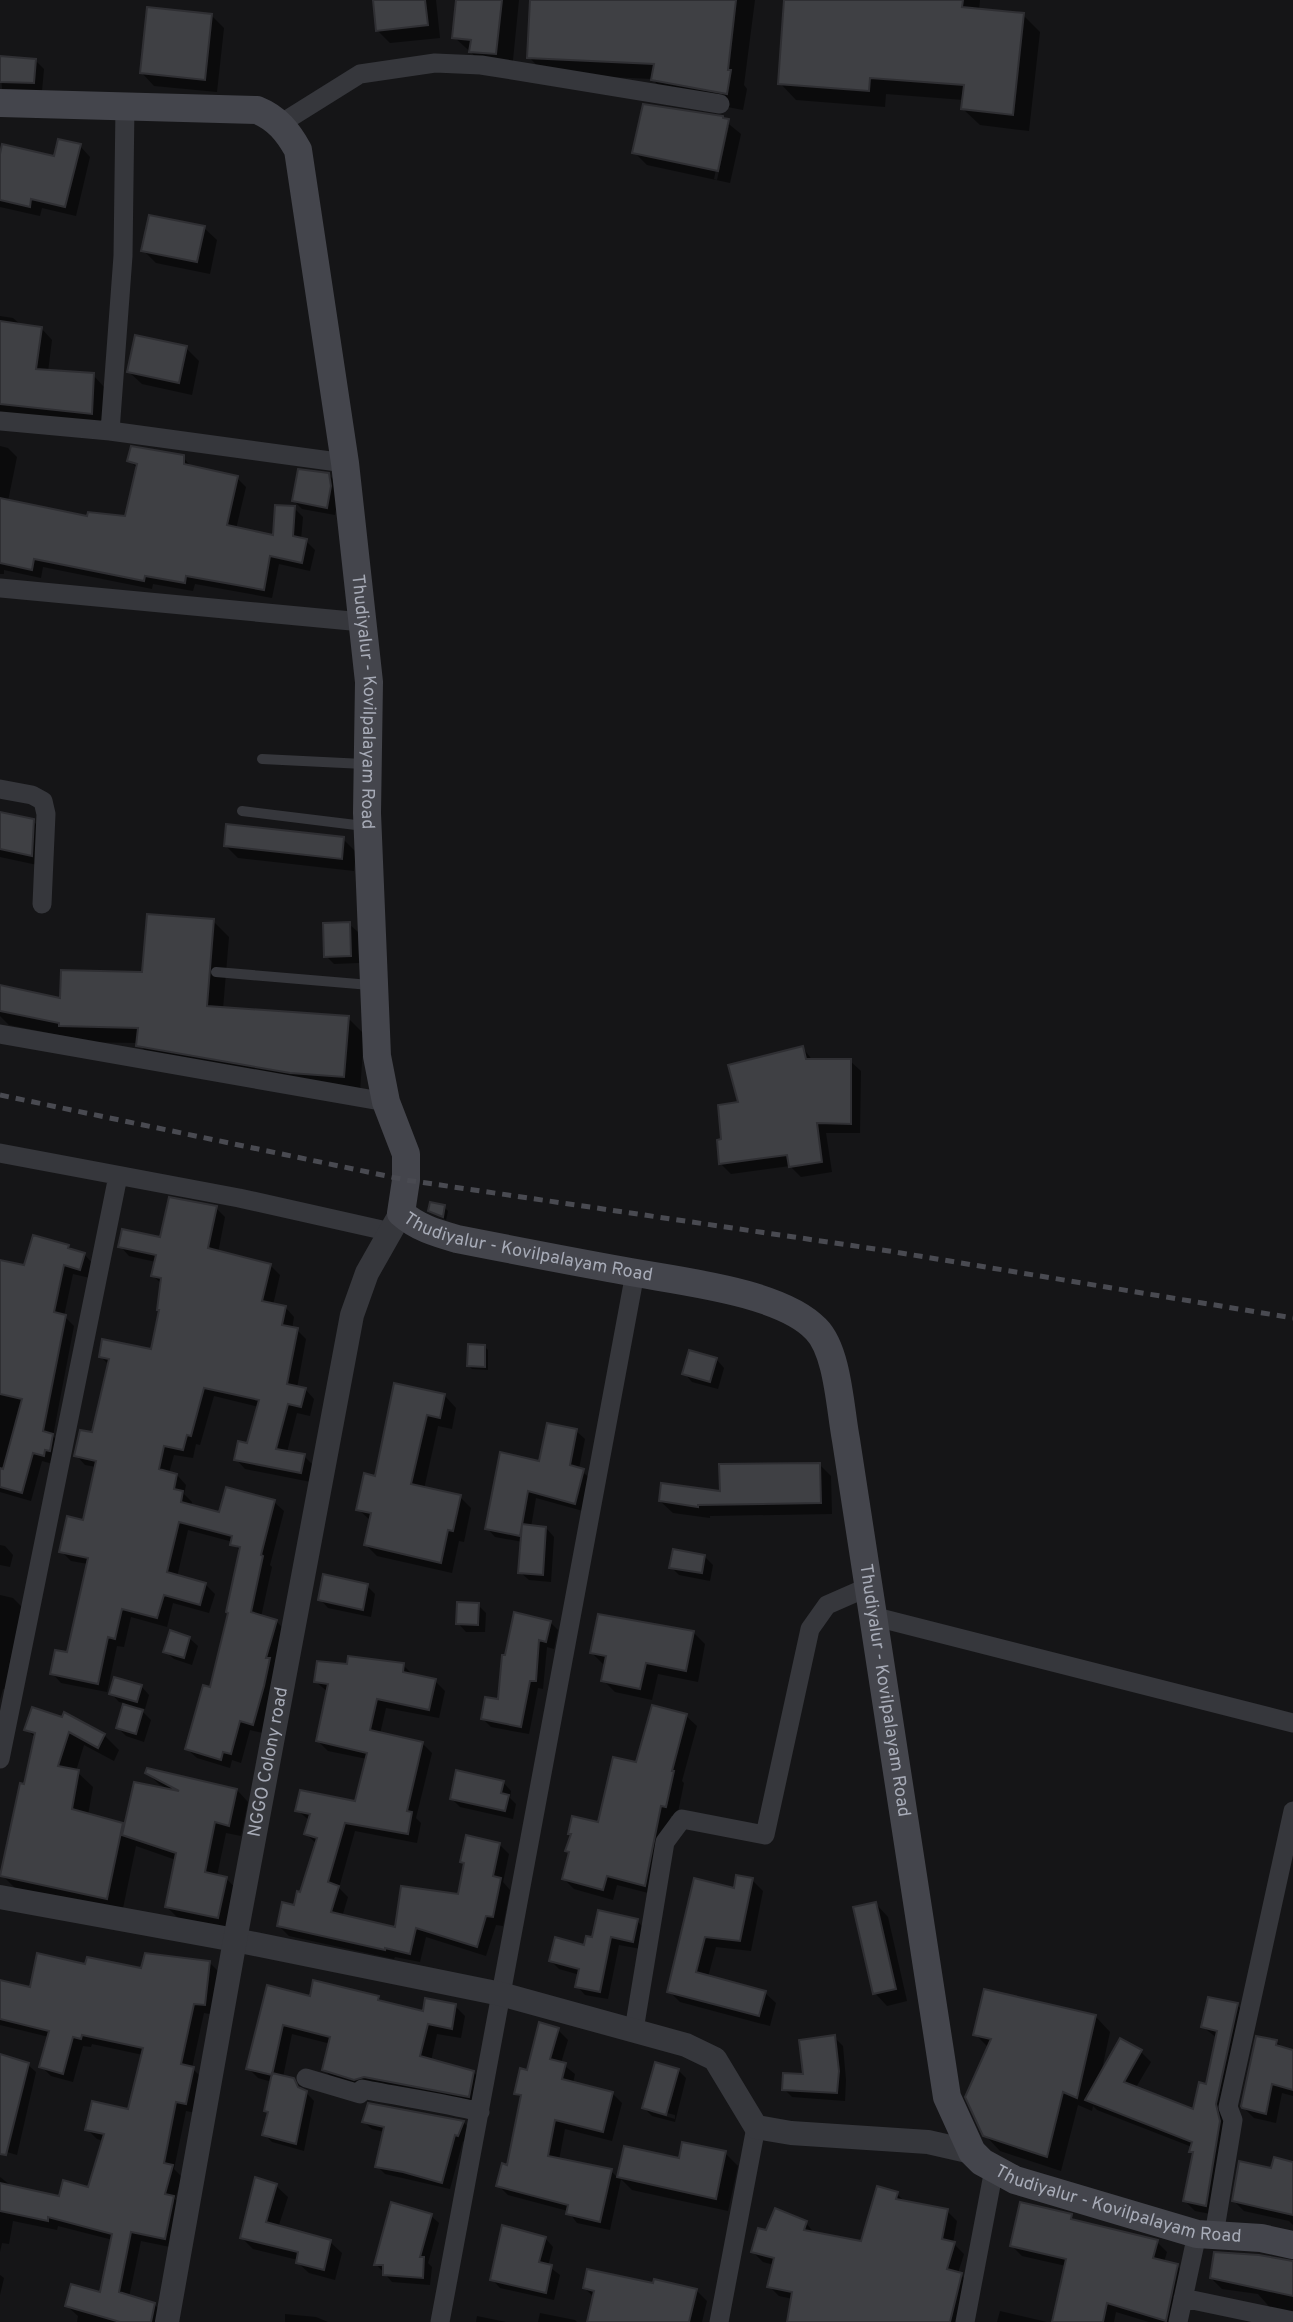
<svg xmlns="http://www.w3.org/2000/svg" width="1293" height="2322" font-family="Overpass,sans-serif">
<rect width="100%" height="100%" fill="#151517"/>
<path fill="#0007" fill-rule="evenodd" d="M374,0H436L440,38L390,43L377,30Z
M458,0H519L512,70L488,68L454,37Z
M532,0H755L744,85L747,89L743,110L670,96L652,79L545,74L529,57Z
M786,0H980L979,11L1023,15L1040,32L1029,131L980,125L963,109L964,100L886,94L885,107L796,100L780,83Z
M211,15L224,28L217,92L154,86L142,73Z
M0,58L35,60L44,69L42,91L2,89Z
M725,121L741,134L730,183L647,165L634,152ZM725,126H729L717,180L714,179Z
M80,146L90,157L76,216L42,208L40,216L0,207V152L55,158Z
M204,228L217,240L210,274L156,263L143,250Z
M0,316L13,318L21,325L41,328L52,340L48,372L93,375L104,387L102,425L0,413Z
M186,348L199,361L192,395L142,384L129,372Z
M0,446L8,448L17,457L8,501L89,518L127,517L138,469L129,460L183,457L192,468L237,478L246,487L236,529L274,537L294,508L303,517L301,540L306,541L315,550L310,571L279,564L272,598L195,584L193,591L153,584L152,589L43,567L41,578L4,570V574H0Z
M329,475L337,483L338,495L335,515L302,509L294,501Z
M0,814L33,821L44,832L42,866L0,857Z
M343,839L356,852L354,871L238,858L225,845Z
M213,921L229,937L223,1009L348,1018L364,1034L360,1092L154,1061L138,1043L77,1042L74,1038L9,1025L0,1016V986L62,1000L144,974Z
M349,924L358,932L359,963L334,964L326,956Z
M803,1048L813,1061H850L861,1071L860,1133H826L832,1172L801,1177L790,1166L731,1174L721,1164L723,1141Z
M444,1207L448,1211L446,1220L429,1210Z
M216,1208L225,1217L218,1253L270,1265L280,1275L273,1305L285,1307L294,1317L292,1329L297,1330L306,1339L297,1388L305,1389L314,1399L310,1416L297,1413L287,1452L304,1456L314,1466L311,1482L245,1469L236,1459L248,1445L259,1407L214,1396L200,1445L196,1444L193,1458L174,1455L169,1473L177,1475L186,1485L184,1494L192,1502L191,1506L221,1514L274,1502L284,1511L270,1565L272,1567L261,1617L276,1621L286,1631L263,1733L250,1730L241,1763L232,1760L230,1768L197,1758L187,1749L211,1689L230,1613L241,1553L233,1542L188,1530L177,1577L205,1584L215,1594L209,1613L173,1603L167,1627L131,1617L124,1647L117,1646L107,1692L61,1683L52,1673L68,1655L88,1564L71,1561L61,1551L84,1522L96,1467L85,1465L76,1455L94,1434L109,1365L101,1357L152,1351L161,1311L162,1284L153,1276L156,1262L129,1256L120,1246L161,1240Z
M68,1247L72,1251L84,1254L93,1264L90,1278L73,1274L64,1316L74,1326L53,1436L62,1445L53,1464L42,1461L31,1501L0,1492V1262L26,1267Z
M485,1347L488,1350V1370L472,1369L469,1366Z
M716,1359L724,1368L718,1389L692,1382L684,1373Z
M395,1385L445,1396L456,1408L452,1429L438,1426L424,1489L460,1497L471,1508L464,1542L459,1541L452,1573L377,1556L366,1545L371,1521L358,1509L377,1478Z
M576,1431L585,1439L579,1469L591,1479L583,1511L536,1498L531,1527L546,1528L554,1537L551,1582L529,1580L520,1572L523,1542L495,1537L487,1528L540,1463Z
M819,1464L831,1476L832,1514L710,1516V1518L673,1513L660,1501L721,1493Z
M0,1545L5,1546L13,1555L10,1567L0,1565Z
M704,1556L713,1565L710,1581L679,1575L671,1567Z
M367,1586L375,1594L371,1617L328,1608L320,1599Z
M0,1595L13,1598L22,1607L9,1667L13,1671L9,1690L3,1689L0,1700Z
M478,1605L486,1613L485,1632H466L458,1623Z
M550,1622L558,1630L554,1649L547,1647L543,1689L538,1688L529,1734L491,1727L483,1719L500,1701Z
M693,1632L705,1644L698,1682L658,1674L652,1700L615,1692L603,1680L604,1665L592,1653Z
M189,1638L198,1646L192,1665L174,1659L165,1651Z
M403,1665L413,1675L435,1681L445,1691L439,1718L386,1708L380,1734L422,1743L432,1753L416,1818L421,1823L417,1843L355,1831L339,1888L348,1897L342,1917L397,1929L459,1896L466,1865L462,1861L499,1844L509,1854L503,1882L510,1890L503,1926L496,1925L486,1956L426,1937L420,1962L395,1957L394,1959L289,1936L279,1926L296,1907L317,1844L306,1834L310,1821L297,1810L357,1803L367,1759L328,1751L318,1741L328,1692L316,1682L349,1666Z
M141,1686L149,1695L145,1709L138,1707L151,1720L144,1742L126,1736L118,1728L125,1703L119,1702L111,1693Z
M33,1709L104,1735L119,1750L114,1761L84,1745L76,1771L93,1787L88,1815L122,1824L125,1828L170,1790L159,1784L147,1773L237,1790L248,1802L241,1836L226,1833L217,1876L226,1878L237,1890L229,1929L178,1918L166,1906L176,1860L136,1846L122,1913L17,1890L2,1875L25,1786L42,1744L26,1729Z
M686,1716L697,1726L682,1781L684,1783L677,1817L671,1816L656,1895L617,1885L613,1900L574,1889L564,1879L570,1854L567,1850L572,1836L570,1833L599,1824Z
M503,1782L511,1791L510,1798L516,1804L513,1819L460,1807L452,1799Z
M752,1880L763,1891L751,1951L716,1947L708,1977L765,1993L776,2003L770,2026L680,2002L669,1991L735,1890Z
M876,1904L888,1917L907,2001L887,2006L875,1993Z
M637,1921L645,1929L641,1949L619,1945L608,1999L585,1995L577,1986L580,1975L559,1969L551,1961L586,1947L593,1939Z
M210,1963L220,1973L215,2015L204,2013L192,2068L203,2079L196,2113L186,2111L174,2169L182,2177L175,2199L183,2207L175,2248L141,2241L129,2297L154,2304L164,2314L162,2322H77L78,2316L67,2306L101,2294L113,2240L58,2226L57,2230L13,2221L9,2244L2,2243L0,2252V2177L14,2188L60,2198L90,2189L104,2141L97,2139L87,2129L130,2111L143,2055L92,2044L91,2047L83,2046L73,2082L51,2076L41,2066L49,2037L0,2025V1982L31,1989L86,1966L142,1970Z
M268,1987L311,1998L378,1997L384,2003L424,2013L455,2006L465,2016L461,2038L437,2034L431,2061L473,2072L484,2082L479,2106L335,2080L324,2070L331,2044L292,2034L283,2077L293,2079L314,2101L304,2151L272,2142L264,2134L269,2113L266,2110L272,2082L258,2078L248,2068Z
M1237,2005L1247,2015L1216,2215L1195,2211L1185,2201L1194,2154L1191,2151L1192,2147L1097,2110L1093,2106L1092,2111L1078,2105L1061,2171L1000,2151L985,2135L989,2048L975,2034L1096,2017L1110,2032L1101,2074L1141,2052L1151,2062L1135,2089L1194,2111L1207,2086L1217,2038L1203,2027Z
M558,2030L568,2040L561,2063L575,2074L573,2083L612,2093L622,2103L612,2141L565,2129L559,2160L611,2171L618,2178L625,2148L680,2160L725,2153L738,2166L728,2211L632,2190L621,2179L610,2230L577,2223L568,2211L508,2195L498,2185L509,2167L522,2099L516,2093Z
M834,2037L843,2046L846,2080L845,2101L792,2097L784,2089L805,2076Z
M1276,2041L1284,2049L1293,2052V2096L1282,2093L1276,2123L1254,2118L1244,2108Z
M0,2056L28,2065L36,2072L17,2155L0,2150Z
M678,2070L686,2078L675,2122L652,2116L644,2108ZM651,2109L675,2115V2119L651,2112Z
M364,2122H463L471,2130L466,2143L463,2141L450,2189L385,2174L377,2166L385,2132L372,2129Z
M1293,2164V2225L1289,2221L1244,2211L1234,2201L1272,2170Z
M276,2186L288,2197L278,2228L330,2242L342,2253L335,2280L309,2273L297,2262L298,2260L253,2249L242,2238Z
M897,2194L906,2203L947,2211L957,2221L953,2243L964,2254L958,2273L971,2284L962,2322H788L793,2299L779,2296L769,2286L774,2265L763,2262L753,2252L767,2232L806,2223L815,2234L863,2243Z
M431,2216L439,2223L428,2263L432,2267L430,2285L392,2282L376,2264Z
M1071,2216L1077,2222L1157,2242L1167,2252L1164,2262L1177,2266L1187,2276L1177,2322H1149L1116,2312L1114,2322H1054L1066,2266L1022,2256L1012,2246Z
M545,2238L553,2247L548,2266L560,2275L554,2300L500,2288L492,2279Z
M1215,2254L1293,2263V2316L1274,2312L1258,2294L1222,2289L1212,2279Z
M0,2275L4,2278L0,2295Z
M654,2285L696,2290L707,2301L702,2322H591L594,2297L584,2288Z
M1000,2311L1047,2322H997Z
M540,2313L575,2320L577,2322H538Z
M285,2314L316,2317L328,2322H285Z
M477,2316L506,2322H476Z"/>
<path fill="#3f4044" stroke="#2f2f33" stroke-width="2" d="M373,0H425L428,25L376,31Z
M456,0H502L496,54L469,52L471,40L452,38Z
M530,0H736L728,70H731L727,94L651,80L654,64L527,58Z
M784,0H963L962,7L1024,13L1013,115L961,109L964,85L870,78L869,91L778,84Z
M147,7L212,14L205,80L140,73Z
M0,56L36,59L34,83L0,82Z
M643,104L723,116V118L729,119L718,171L632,153Z
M58,139L81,144L65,207L31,199L30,207L0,200V154L2,144L54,156Z
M149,215L205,226L197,262L141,251Z
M0,321L42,327L36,369L94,373L92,414L0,404Z
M135,335L187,346L179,383L127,372Z
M131,446L184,455V464L238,476L227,525L273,535L275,505L295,506L293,536L307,539L302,563L270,556L264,590L186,576L185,583L145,576L144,581L34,559L32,570L0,563V498L87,516L88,512L125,516L137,464L127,461Z
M298,469L329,473L331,486L327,508L292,501Z
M0,812L34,819L32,856L0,849Z
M226,824L344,837L342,859L224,846Z
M147,914L214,919L207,1006L349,1016L344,1077L290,1073L136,1046L138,1028L59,1026V1023L0,1011V985L60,998L61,970L142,972Z
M350,922L351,956L324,957L323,923Z
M803,1046L806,1059H851V1124L817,1123L822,1162L789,1167L787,1155L719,1164L717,1140L721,1139L718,1105L738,1102L728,1065Z
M169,1197L217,1206L208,1248L271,1264L262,1301L286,1306L282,1325L298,1328L287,1384L306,1388L301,1407L288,1404L276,1449L305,1454L301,1473L234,1460L238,1441L247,1443L259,1400L204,1388L191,1436L187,1435L183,1450L164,1446L159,1469L177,1474L174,1489L183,1491L181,1502L219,1512L226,1487L275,1500L261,1555L263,1556L251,1612L277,1620L266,1658H270L264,1686L253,1725L240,1721L231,1754L223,1752L221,1760L185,1749L203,1685L210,1687L228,1613L226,1612L240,1547L230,1545L232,1536L179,1522L167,1572L206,1583L200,1605L164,1595L157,1618L122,1609L115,1639L108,1637L98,1684L50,1674L55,1650L67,1652L88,1558L59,1552L67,1516L83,1520L96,1461L74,1456L80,1430L92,1432L109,1359L99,1357L102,1339L151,1349L159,1310H157L161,1278L151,1276L156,1255L118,1247L122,1229L160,1237Z
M430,1202L445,1205L443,1217L428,1211Z
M33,1235L69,1245L68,1248L85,1253L80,1270L64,1265L54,1312L66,1315L43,1431L53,1434L50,1451L45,1450L44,1456L33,1453L22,1493L0,1487V1468L3,1469L22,1399L0,1394V1260L24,1265Z
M468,1344L485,1345V1367L467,1366Z
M689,1350L717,1358L710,1382L682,1374Z
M394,1383L445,1394L440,1418L427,1415L411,1484L461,1495L453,1531L448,1530L441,1563L364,1545L371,1513L356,1510L364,1473L375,1476Z
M547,1423L577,1429L570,1465L584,1469L575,1504L528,1491L520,1536L485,1529L500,1452L539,1461Z
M820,1463L821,1503L698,1505V1507L659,1501L661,1483L720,1491L719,1464Z
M522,1524L546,1527L543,1575L518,1573Z
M673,1549L705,1555L702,1573L669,1568Z
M323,1574L368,1584L363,1610L318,1600Z
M457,1602L479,1603L478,1625L456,1624Z
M514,1612L551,1621L546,1642L539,1640L536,1681H530L521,1727L481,1719L485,1697L498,1699L502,1655H505Z
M598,1614L694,1631L686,1671L646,1663L640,1689L601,1681L606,1656L590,1653Z
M170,1630L190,1637L184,1658L163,1652Z
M348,1656L404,1663L403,1672L436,1679L429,1710L377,1699L370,1730L423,1742L407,1811L412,1812L408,1834L345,1823L328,1882L339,1886L331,1912L395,1927L401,1886L458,1894L464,1863L460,1862L466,1835L500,1843L493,1876L501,1878L493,1917L486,1916L477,1947L416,1928L410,1954L385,1948V1950L277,1926L282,1902L294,1905L297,1891L300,1892L317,1838L304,1834L310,1814L295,1811L300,1790L355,1801L367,1753L316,1741L328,1684L314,1682L317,1661L347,1664Z
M114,1677L142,1685L137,1702L109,1694Z
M123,1704L143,1710L136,1734L116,1728Z
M652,1705L687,1714L672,1771H674L666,1807L661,1806L645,1886L607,1876L603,1890L562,1879L569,1852L565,1851L571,1834H568L572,1816L598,1822L613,1757L636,1762Z
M32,1707L62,1717L64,1712L105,1734L98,1748L69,1732L58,1766L79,1770L72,1809L123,1823L107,1899L0,1876L20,1783L24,1784L35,1733L24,1730Z
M147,1768L237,1789L229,1826L215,1822L205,1872L227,1877L218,1918L165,1907L176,1853L122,1835L134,1782L179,1791L145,1773Z
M456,1770L504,1781L501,1793L509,1795L505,1811L450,1799Z
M736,1875L753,1878L740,1941L705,1937L696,1972L766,1991L759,2016L667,1992L694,1878L734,1888Z
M876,1902L896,1989L873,1994L853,1907Z
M598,1910L638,1919L633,1942L611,1937L600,1992L575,1987L579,1969L549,1961L555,1937L584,1945L586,1936L592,1937Z
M37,1953L85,1964L87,1957L141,1968L145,1953L210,1961L205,2005L194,2004L181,2064L194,2067L186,2104L176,2102L164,2163L173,2165L165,2194L174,2196L165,2239L131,2232L119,2292L155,2303L151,2322H120L65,2306L71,2284L100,2292L112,2234L48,2217V2221L0,2211V2183L59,2196L63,2180L88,2187L104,2134L85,2130L92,2101L128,2109L143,2048L82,2035L81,2039L73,2037L63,2074L39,2067L49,2031L0,2019V1980L30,1987Z
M313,1980L379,1996L378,2000L423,2011L425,1998L456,2004L452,2029L428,2024L420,2056L474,2071L469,2097L364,2077L354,2080L322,2070L330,2037L283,2025L272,2075L246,2069L267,1985L310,1996Z
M984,1989L1096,2015L1077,2098L1063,2092L1047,2157L983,2136L965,2097L991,2039L973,2035Z
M1208,1997L1238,2003L1216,2104L1220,2121L1206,2206L1183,2201L1193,2152H1189L1192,2142L1085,2100L1120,2038L1142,2050L1124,2082L1193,2109L1199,2082L1206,2084L1217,2031L1201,2027Z
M539,2022L559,2028L550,2059L566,2063L562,2079L613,2092L603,2132L555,2120L548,2156L612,2169L600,2222L566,2214L568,2205L496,2186L502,2163L507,2165L521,2095L514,2094L520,2068L527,2070Z
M835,2035L839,2071L837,2093L782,2090L783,2073L803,2074L799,2040Z
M1256,2036L1277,2040L1276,2045L1293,2050V2090L1272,2084L1266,2114L1242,2108L1241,2106Z
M0,2054L29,2063L6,2155L0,2154Z
M655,2062L679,2069L666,2115L642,2108Z
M272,2073L294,2078L298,2087L307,2091L296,2144L262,2135L268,2112L264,2111Z
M368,2103L464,2121L458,2136L455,2135L442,2183L403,2172L375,2167L384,2127L362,2122Z
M682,2142L726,2151L716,2199L617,2177L624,2146L679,2158Z
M1274,2157L1293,2162V2215L1232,2201L1239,2161L1271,2168Z
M255,2177L277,2184L266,2222L331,2240L324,2270L296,2263L298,2252L240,2238Z
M877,2186L898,2192L896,2199L948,2209L942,2239L955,2242L947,2269L962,2273L950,2322H787L792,2292L767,2287L774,2258L751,2252L758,2228L766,2230L775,2208L807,2221L804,2230L861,2241Z
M391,2202L432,2214L420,2257H424L423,2278L383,2275V2265H374Z
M1020,2202L1072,2214L1071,2219L1158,2240L1153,2258L1178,2264L1166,2321L1107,2303L1103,2322H1052L1066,2259L1010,2246Z
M502,2225L546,2237L539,2262L552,2265L546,2293L490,2280Z
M1214,2252L1259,2255L1293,2261V2296L1210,2278Z
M587,2269L653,2283L654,2279L697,2289L689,2322H587L594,2291L583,2288Z"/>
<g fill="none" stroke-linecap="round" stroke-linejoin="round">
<path stroke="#36373c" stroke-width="10" d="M262,759L364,764
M242,811L364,826
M216,972L370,985"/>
<path stroke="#36373c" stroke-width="19" d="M280,124L360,74L435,63L481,65L720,104
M0,421L110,431L345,463
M110,431L123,256L125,106
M0,588L362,622
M0,789L32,795L43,801L46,814L42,904
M0,1034L386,1102
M0,1153L239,1198L391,1232
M872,1616L1293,1723
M0,1759L118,1176
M634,2030L665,1842L682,1819L765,1835L810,1629L827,1605L868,1587
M306,2078L360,2094L362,2089C401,2097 440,2102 480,2112
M1214,2235L1233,2120L1228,2107L1293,1811
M1183,2298L1293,2321
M440,2322L635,1273
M719,2322L756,2127
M965,2322L994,2169
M1178,2322L1197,2234"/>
<g stroke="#36373c" stroke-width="24">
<path d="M0,1897L235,1940L501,1994L686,2045L715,2059L756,2127L791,2133L928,2142L972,2152"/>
<path id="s1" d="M167,2322L235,1940L352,1315L367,1273L401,1213"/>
</g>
<path stroke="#44454c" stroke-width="28" id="s2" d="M0,103L257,110C277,118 288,132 298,150L345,463L369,682L367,813L377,1056L386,1102L406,1154V1180L401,1213C418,1228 436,1233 457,1239C513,1250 569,1261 625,1271C676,1281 780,1291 816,1329C838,1351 840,1409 846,1440L947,2097L972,2152L982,2162L1015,2180L1197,2234L1261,2238L1293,2245"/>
<path stroke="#494a51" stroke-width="5" stroke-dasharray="9 7" stroke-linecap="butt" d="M0,1095L406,1180L889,1251L1293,1318"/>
</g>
<g text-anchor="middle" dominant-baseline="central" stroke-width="6" stroke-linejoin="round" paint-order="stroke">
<g font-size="18" fill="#a7abb7" stroke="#101012">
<text stroke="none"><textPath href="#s2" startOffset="872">Thudiyalur - Kovilpalayam Road</textPath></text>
<text stroke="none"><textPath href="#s2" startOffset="1522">Thudiyalur - Kovilpalayam Road</textPath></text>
<text stroke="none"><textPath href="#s2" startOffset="2194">Thudiyalur - Kovilpalayam Road</textPath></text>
<text stroke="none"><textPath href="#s1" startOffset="569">NGGO Colony road</textPath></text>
<text stroke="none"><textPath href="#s2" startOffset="2824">Thudiyalur - Kovilpalayam Road</textPath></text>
</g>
</g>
</svg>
